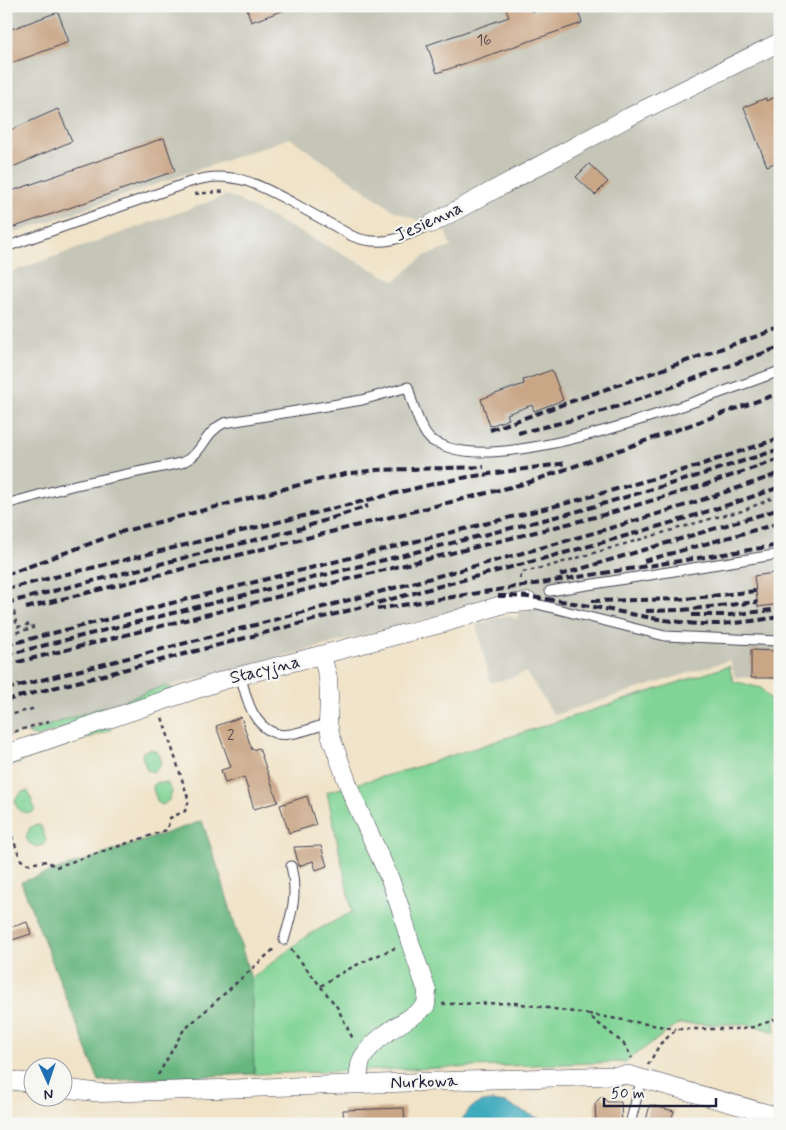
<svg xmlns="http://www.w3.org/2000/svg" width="786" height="1130" font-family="Mynerve,sans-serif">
<rect width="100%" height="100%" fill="#f6f6f2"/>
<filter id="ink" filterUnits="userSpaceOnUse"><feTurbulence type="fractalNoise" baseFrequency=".02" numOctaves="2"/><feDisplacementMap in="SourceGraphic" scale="10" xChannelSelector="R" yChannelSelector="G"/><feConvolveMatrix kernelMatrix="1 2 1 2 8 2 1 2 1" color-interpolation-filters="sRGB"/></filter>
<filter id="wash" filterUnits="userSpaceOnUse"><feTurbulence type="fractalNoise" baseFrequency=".0096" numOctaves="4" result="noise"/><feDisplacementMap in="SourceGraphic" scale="20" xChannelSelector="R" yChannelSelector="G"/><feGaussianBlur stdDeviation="1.12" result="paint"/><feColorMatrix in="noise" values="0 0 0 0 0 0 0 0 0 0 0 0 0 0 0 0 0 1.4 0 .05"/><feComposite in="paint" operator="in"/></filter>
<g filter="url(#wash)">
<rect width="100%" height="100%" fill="#f0e3c8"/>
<path fill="#c5c5b8" d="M6,6H780V678L735,677L730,660L554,715L526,672L504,680L490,682L476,624L509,615L516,619L521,609L529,612V597L528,592L174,685L82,717L6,738V274L228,195L395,281L424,256L451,247L445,231L393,210L290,138L6,236Z"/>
<path fill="#81d496" stroke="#527b68" d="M729,666L733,681L761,688L780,711V1009L774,1020L775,1032L748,1024H678L625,1062L254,1074L251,979L308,935L352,912L327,792L410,769Z
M164,686L174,689L114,710L112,705Z
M103,707L105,713L37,737L27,733Z
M110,725L111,730L22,761L19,764H6L8,761Z
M150,749C160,751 162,758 160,766L153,772L147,770L142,756L143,752Z
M158,782L167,783L172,791L170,799L163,805L158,803L153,789L154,785Z
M28,791L35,809L33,812C23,814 16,811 15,800L22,792Z
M36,824L41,826L46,840L43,845L37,847L29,843L26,837L30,828Z"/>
<path fill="#68b67f" stroke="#456c5d" d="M202,821L221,877L251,979L254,1074L99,1081L21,882Z"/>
<path fill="#3fabbd" stroke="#30667c" d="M492,1101L505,1103L551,1124H459C469,1109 473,1102 492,1101Z"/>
<g id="blocks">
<path fill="#c9a686" d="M246,6H289L290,8L251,22Z
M505,6H530L532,12L548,6H576L582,23L437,73L427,45L509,17Z
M58,12L69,42L6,65V31Z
M780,95V161L767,166L744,107L766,98V101Z
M58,109L72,141L6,170V132Z
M164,138L175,171L6,230V193Z
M589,164L608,182L595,195L576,177Z
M552,370L563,400L534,411L532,405L507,414L509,419L490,426L481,399L524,384L523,380Z
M780,572V604L758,607L754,576Z
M751,650L780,651V678H751Z
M241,717L252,750L259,748L278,802L254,809L244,777L225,783L221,770L231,767L216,726Z
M307,796L316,825L289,833L280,805Z
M321,846L327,866L316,870L313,861L299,866L294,847Z
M27,922L31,934L6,942V929Z
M602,1096L607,1102H621L622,1121L596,1124L595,1103Z
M650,1105L674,1111L670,1124H645Z
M404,1108L405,1124H344L343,1110Z"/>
</g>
</g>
<g filter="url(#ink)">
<use href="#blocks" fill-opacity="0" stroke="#413f50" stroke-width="1"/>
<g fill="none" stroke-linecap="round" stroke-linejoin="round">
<g stroke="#413f50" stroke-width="11">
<path id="lane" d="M6,247L190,182C232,168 259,185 295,204C314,215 333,225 352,236C381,248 405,238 431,224
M6,504L75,485L181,463C204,454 203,433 224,423L362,400L408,387C411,399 420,430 430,439C432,441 437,443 440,444C504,478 710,396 780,371
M550,591L780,554
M529,602L665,636L780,641
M241,677C246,698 253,728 278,734C288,737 317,727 328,723
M284,940C292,913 298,894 291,866
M630,1124L642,1077"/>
</g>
<g stroke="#413f50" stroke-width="19">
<path id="street" d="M431,224L629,117L780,42
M322,655L328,678L329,697L328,723L331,737L352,795L390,879L402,913L410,942L427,991L426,1005L420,1011C401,1024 375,1037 363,1057C358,1065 359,1076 358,1084
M6,754L224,680L448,622L504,604L529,602
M6,1080L32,1083
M62,1088L102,1093L629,1075L780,1117"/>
</g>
<path stroke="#413f50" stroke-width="2.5" stroke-dasharray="4 4" stroke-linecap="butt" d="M195,194L227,191
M520,579L522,572L546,567L717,517L742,511L780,495
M6,614L14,612L17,627L32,624L33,628L6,635
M6,716L36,708
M7,734L49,721
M6,821L21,860L28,864L47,861L56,867L167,830L170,818L185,811L189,801L162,717
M291,949L337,1007L354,1041
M321,986C343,970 369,959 395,948
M442,1004L515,1003L587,1014L624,1044L632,1058
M588,1014L676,1029
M648,1065L660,1044L677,1029H743L753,1027L780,1018
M158,1075L183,1031L275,948"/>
<use href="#lane" stroke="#fff" stroke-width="9"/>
<use href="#street" stroke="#fff" stroke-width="18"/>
<path stroke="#22223b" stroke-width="4" stroke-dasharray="8 4" stroke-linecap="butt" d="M490,430L780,328
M518,433L577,419L631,402L780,347
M644,561L780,523
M6,575L121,532L314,481L345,474L376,470L484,467
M560,575L780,509
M6,589L437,483L468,477L567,463
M498,596C566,595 632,619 699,624C727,625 753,621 780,617
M592,601L685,599L756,591
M6,603L302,528L368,506
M26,608L527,483L780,393
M377,609L780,545
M646,611L682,610L757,602
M692,615H730L780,609
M6,645L571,502L694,467L780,438
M6,655L575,512L697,476L780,449
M6,665L603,515L701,486L780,459
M6,689C145,654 283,618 420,581C541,548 662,516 780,473
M6,700C156,662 306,622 455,582C564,553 674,525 780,487"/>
</g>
</g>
<g text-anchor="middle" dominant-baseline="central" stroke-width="4.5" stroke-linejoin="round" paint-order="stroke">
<g font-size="15" fill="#4c434e">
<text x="484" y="41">16</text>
<text x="231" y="736">2</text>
</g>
<g font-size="18" fill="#22223b" stroke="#f6f6f2">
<text transform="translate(429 222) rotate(-25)">Jesienna</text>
<text transform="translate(265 670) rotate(-14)">Stacyjna</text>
<text transform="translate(424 1082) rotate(-2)">Nurkowa</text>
</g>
</g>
<rect width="786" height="1130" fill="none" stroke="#f6f6f2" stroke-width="25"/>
<g transform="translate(48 1082) rotate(177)"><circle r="24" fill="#f6f6f2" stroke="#a1a1a9"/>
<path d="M0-4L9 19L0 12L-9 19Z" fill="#1f6fb2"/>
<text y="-8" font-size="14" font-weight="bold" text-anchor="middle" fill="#22223b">N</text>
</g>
<path d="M604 1098v8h112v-8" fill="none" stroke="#22223b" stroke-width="2.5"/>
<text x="611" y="1098" font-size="15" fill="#22223b" stroke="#f6f6f2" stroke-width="4" paint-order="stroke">50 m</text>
</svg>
